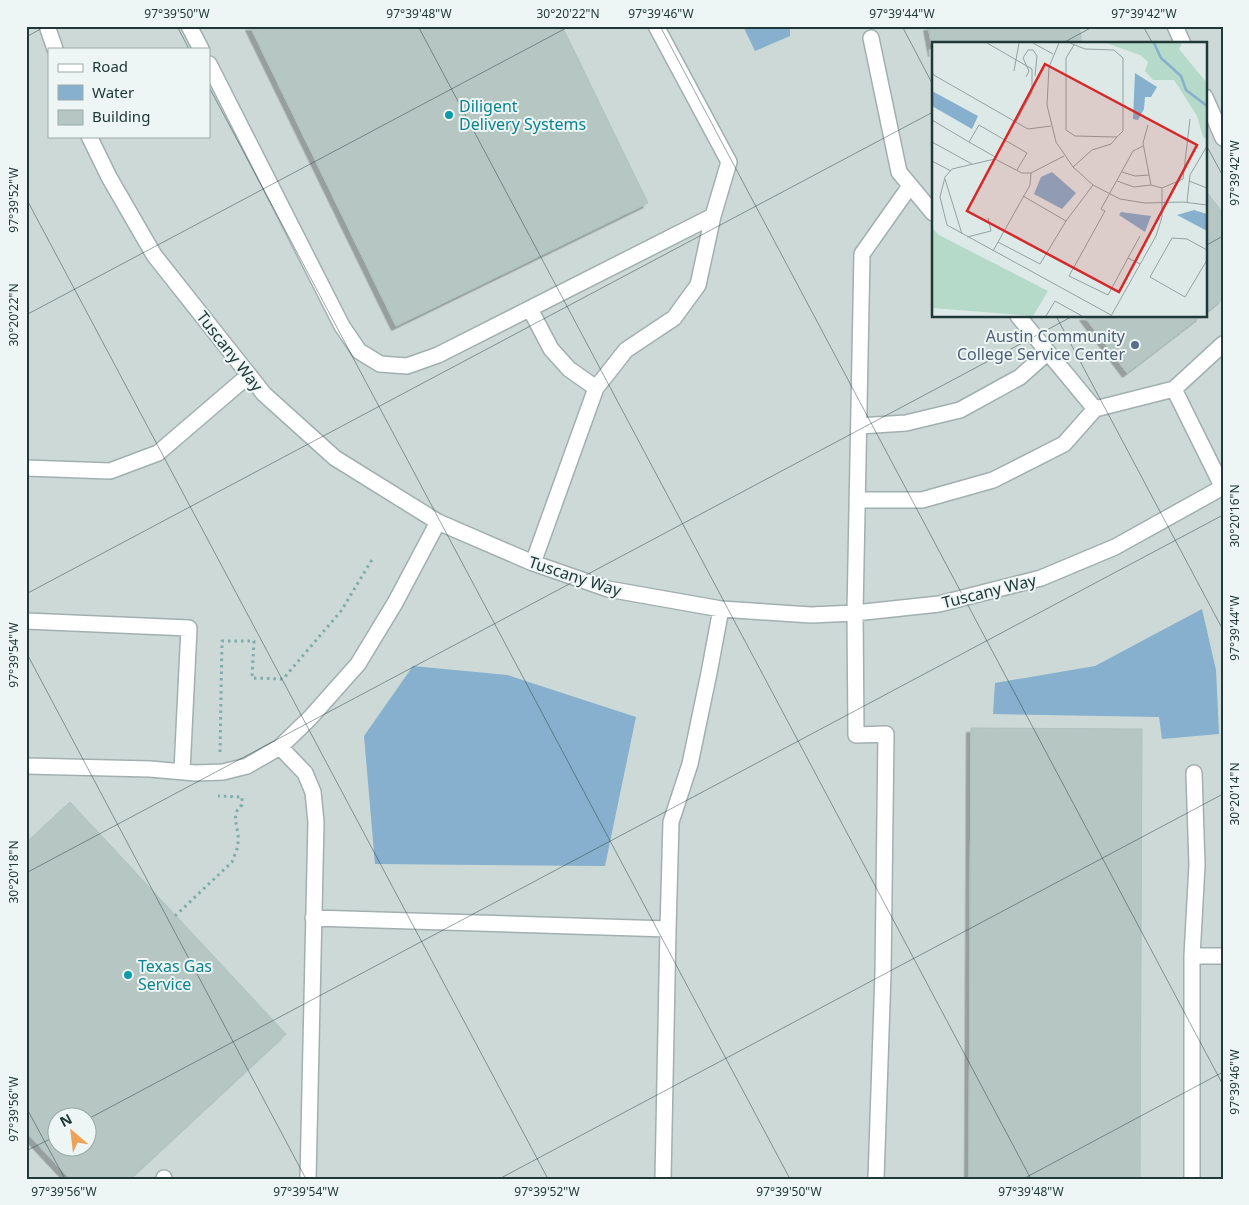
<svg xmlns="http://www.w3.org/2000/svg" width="1249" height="1205" font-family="'Noto Sans',sans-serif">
<defs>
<filter id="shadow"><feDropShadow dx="-4.5" dy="4.5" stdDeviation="0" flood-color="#0004"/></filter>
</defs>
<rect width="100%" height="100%" fill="#dde9e7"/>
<path fill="#ccd9d6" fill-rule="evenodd" d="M26,26H1223V1179H26ZM933,44H1205V316H933ZM49,49H209V136H49ZM58,1118H88V1148H58Z"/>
<path fill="#86b0cd" d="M743,26H790V36L755,51Z
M1202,609L1216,670L1219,734L1162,739L1159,717L993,714L995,683L1095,666Z
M413,666L507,675L636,717L605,866L375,864L364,736Z"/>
<path fill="#b6c6c3" stroke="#b0c2bf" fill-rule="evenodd" filter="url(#shadow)" d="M250,26H562L648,203L396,326Z
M928,26H1079L1082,44H933V52Z
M1205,190L1223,213V299L1205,313Z
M1084,316H1201L1127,373Z
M971,728L1142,729L1140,1179H969Z
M70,802L286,1034L130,1179H70L26,1132V843ZM58,1118H88V1148H58Z"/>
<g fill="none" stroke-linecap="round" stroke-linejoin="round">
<g stroke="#a1b0af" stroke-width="18">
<path id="minor" d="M47,26L55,49
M189,26L201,49
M1175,26L1183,44
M871,38L899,172L933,213
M209,64L342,326L359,351L380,364L407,366L438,355L713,216L729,162L656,26
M1205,97L1223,138
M89,136L109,177L154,255L264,394L335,458L438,522L533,563L608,589L721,609L811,615L855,613L939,604L1041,578L1115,547L1223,487
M530,309L551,349L569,369L596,388
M1018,316L1095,409L1174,389L1223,488
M1174,389L1223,344
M859,426L906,423L960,410L1020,377L1048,352
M26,468L110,471L158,453L249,375
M857,500H922L993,480L1064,444L1095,409
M533,563L596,388L626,350L674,318L698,285L713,216
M26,621L189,628L182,771
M280,747L305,773L313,792L316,822L308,1179
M26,766L150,769L196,773L223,772L247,766L280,747L310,718L358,664L395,603L438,522
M313,918L668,929L671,822L690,764L709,673L721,609
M1192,956L1197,865L1194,773
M164,1178V1179
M663,1179L668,929
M876,1179L883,973L886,734L856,735L855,613L862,254L910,186
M1192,1179V956H1223"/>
</g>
<path stroke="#7faca9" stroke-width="3" stroke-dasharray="2.5 4" stroke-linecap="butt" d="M220,752L222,641H254L252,678L283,679L341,611L373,558
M175,916L232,862C234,856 238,849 238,843C240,828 229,815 242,805V797L218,796"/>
<use href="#minor" stroke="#fff" stroke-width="15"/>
</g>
<path fill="none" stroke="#203837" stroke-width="1" stroke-opacity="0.45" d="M177,26L189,49M418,26L1031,1179M660,26L1223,1085M902,26L933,85M1143,26L1153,44M26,37L46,26M1061,44L1094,26M209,87L790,1179M1205,143L1223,176M26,198L548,1179M1205,246L1223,236M26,315L570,26M1056,316L1223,630M26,594L933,112M26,652L306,1179M26,873L1073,316M26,1107L65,1179M88,1119L1223,515M26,1151L58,1135M499,1179L1223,794M1023,1179L1223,1072"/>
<g fill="#0f9aa8" stroke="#edf6f4" stroke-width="2">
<circle cx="449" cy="115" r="5"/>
<circle cx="128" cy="975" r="5"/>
</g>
<circle fill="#5c6f8a" stroke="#edf6f4" stroke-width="2" cx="1135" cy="345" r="5"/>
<g text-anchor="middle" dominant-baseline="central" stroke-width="4" stroke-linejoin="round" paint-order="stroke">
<g font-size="16" fill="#0d838f" stroke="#edf6f4" text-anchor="start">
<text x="459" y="106">Diligent<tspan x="459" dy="18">Delivery Systems</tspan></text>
<text x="138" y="966">Texas Gas<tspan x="138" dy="18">Service</tspan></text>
</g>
<g font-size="16" fill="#4e5e75" stroke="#edf6f4" text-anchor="end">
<text x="1125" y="336">Austin Community<tspan x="1125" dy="18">College Service Center</tspan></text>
</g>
<g font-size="16" fill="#203837" stroke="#edf6f4">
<text transform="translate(230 351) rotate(52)">Tuscany Way</text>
<text transform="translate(575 576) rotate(18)">Tuscany Way</text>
<text transform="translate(989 591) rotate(-14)">Tuscany Way</text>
</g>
</g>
<g transform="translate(932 42)">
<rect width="275" height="275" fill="#dde9e7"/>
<path d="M174,1H250L247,7L275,41V97L271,95L265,74L242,38H221L213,29L216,20L208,13ZM0,186L7,193L116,249L101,274L0,266Z" fill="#b6dac9"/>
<path d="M203,31L225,45L219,55H213L212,67L206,78L201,77ZM0,49L46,74L40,87L0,64ZM120,130L144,151L130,167L102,152L109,135ZM262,168L275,172V189L245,173ZM189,170L219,174L213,190L187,173Z" fill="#86b0cd"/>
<path fill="none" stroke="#86b0cd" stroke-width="2.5" d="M222,1L229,16L249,34L254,48L275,64"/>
<path fill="none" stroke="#91a2a1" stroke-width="1" d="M55,1L100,27V50L84,80M101,1L121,12M127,1L117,25L115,63L124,100L141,125L161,143L188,157L213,161L251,160L275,163M138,1L153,7L182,8L191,16V89L185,95L143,94L134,88V16L142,3M82,29L87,1M0,32L96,87L119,84M94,35L97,29L91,16L96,8H101L105,14L103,34M0,78L37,100M0,100L40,122M132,114L99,131H90L63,117L20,127L13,135L8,155L15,183L179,273M65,116L37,100L47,83L95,111L85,128M0,119L19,129M141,125L160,108L179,102L185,95M190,130L203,134L217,133M13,137L30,192M185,139L202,145L219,143M257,139L275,146M230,146L251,137L258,77M91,154L134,179L161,143M255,160L258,133L275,104M35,195L59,189L56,176M66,200L108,222L134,179M275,208L255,197L240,196L218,235L253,255L275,218M61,209L98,143L99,131M196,216L208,194M208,222L196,216L176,253L137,234L173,169L169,167L201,109L211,104M114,274L123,259L150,274M179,274L224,194L230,175V146L219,143L211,101L216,83"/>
<path fill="#d62828" fill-opacity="0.15" stroke="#d62828" stroke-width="2.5" d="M113,22L265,103L187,250L35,169Z"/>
<rect width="275" height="275" fill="none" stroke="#203837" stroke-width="2.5"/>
</g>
<rect width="1249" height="1205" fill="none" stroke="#edf6f4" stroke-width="55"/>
<rect x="48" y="48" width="162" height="90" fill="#edf6f4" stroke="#9baaa8"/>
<rect x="58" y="64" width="25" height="8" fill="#ffffff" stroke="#9baaa8"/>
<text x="92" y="72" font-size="15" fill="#203837">Road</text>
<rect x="58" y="85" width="25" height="15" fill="#86b0cd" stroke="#9baaa8"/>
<text x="92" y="98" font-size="15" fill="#203837">Water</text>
<rect x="58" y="110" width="25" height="15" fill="#b6c6c3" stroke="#9baaa8"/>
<text x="92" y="122" font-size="15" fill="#203837">Building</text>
<g transform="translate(72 1132) rotate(332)"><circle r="24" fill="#edf6f4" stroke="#9baaa8"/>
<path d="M0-4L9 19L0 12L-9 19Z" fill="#eea257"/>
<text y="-8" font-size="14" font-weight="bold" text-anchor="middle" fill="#203837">N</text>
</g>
<rect x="28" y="28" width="1194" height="1150" fill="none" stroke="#203837" stroke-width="2"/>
<g font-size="12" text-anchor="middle" fill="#203837">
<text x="177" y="18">97°39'50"W</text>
<text x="419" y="18">97°39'48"W</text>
<text x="568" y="18">30°20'22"N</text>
<text x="661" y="18">97°39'46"W</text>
<text x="902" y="18">97°39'44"W</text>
<text x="1144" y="18">97°39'42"W</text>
<text transform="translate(1235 173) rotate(-90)" y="4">97°39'42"W</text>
<text transform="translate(14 200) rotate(-90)" y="4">97°39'52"W</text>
<text transform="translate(14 315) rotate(-90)" y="4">30°20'22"N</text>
<text transform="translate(1235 516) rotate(-90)" y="4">30°20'16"N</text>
<text transform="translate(1235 628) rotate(-90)" y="4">97°39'44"W</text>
<text transform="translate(14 655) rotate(-90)" y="4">97°39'54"W</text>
<text transform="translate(1235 794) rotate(-90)" y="4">30°20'14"N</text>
<text transform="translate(14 872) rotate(-90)" y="4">30°20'18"N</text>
<text transform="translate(1235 1082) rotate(-90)" y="4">97°39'46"W</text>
<text transform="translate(14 1109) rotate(-90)" y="4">97°39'56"W</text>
<text x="64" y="1196">97°39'56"W</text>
<text x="306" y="1196">97°39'54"W</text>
<text x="547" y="1196">97°39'52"W</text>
<text x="789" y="1196">97°39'50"W</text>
<text x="1031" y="1196">97°39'48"W</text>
</g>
</svg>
